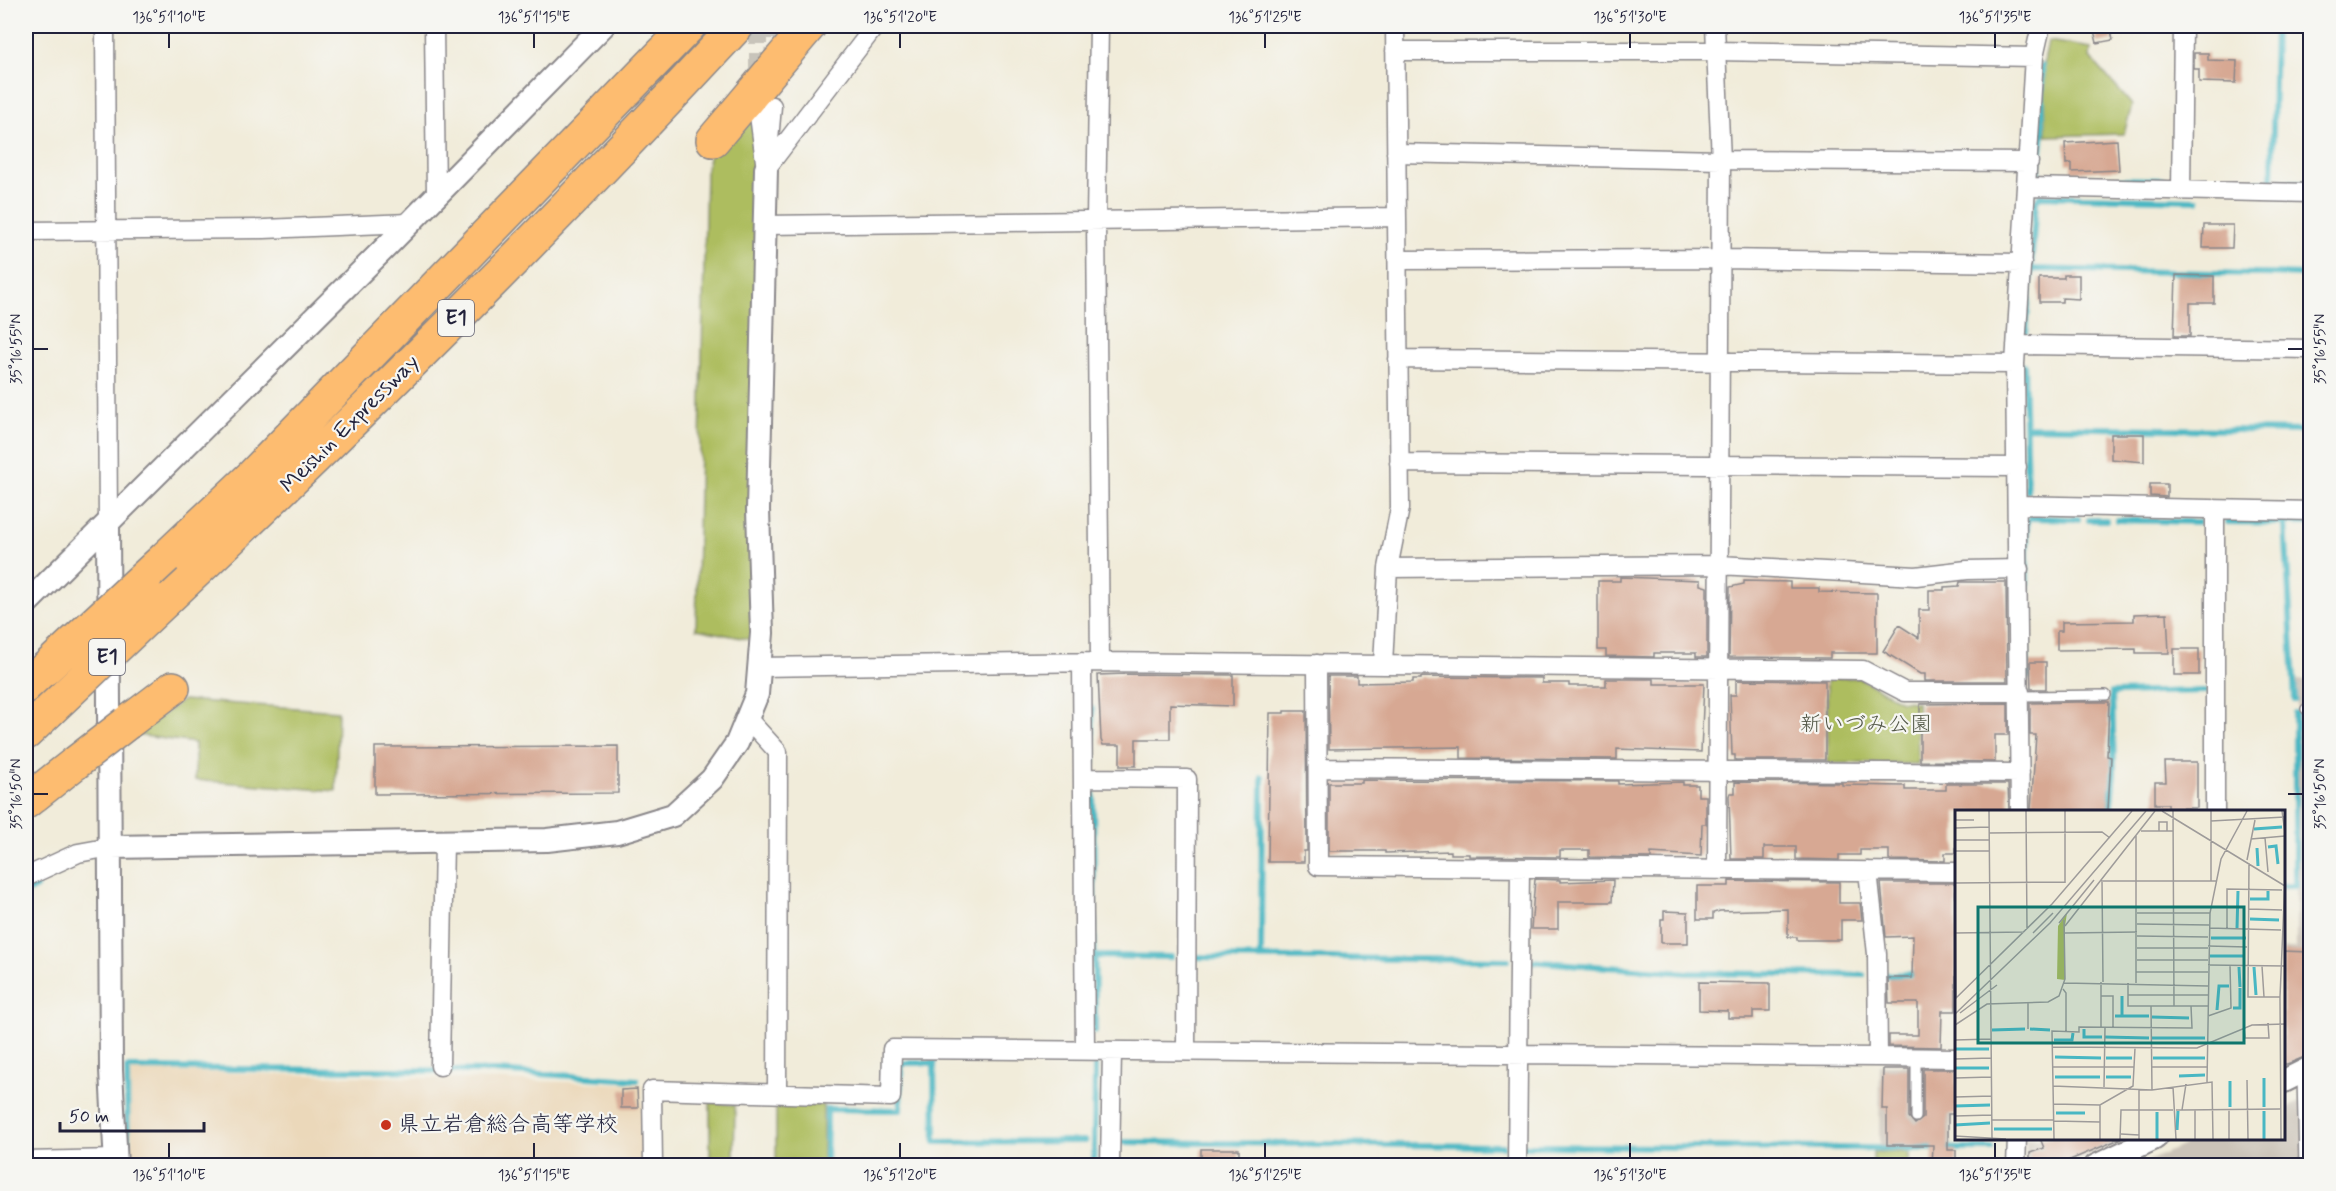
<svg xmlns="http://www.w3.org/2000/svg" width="2336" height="1191" font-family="Mynerve,'Klee One',sans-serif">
<rect width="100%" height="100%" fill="#f6f6f2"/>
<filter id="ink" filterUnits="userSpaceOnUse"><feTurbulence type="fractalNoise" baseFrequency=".0167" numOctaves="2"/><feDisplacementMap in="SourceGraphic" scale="12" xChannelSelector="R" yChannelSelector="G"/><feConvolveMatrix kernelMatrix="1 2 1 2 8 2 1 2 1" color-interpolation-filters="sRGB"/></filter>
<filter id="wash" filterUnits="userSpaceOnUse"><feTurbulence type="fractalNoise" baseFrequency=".008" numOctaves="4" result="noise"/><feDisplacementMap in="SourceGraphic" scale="24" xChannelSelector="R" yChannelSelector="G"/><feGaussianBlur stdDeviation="1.35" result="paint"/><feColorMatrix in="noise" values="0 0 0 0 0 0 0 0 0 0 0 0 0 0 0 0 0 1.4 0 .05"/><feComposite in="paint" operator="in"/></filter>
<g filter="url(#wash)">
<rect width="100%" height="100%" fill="#f1ecda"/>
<path fill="#ebd8ba" d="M129,1070L642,1084L643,1165H131Z"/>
<path fill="#cbc3b8" d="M2297,680H2310V1060L2284,1072V948H2296Z
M1880,1065H1952L1951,1146H1879Z
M2310,1097V1165L2137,1166L2197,1139L2284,1138V1109Z
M2026,1139H2129L2066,1165L2025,1166Z"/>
<path fill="#adbd5f" stroke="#68704d" stroke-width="1.5" d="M2048,41L2091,48L2090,57L2132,105L2124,134L2046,136L2044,62Z
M786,55L766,169L762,642L696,629L706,171L713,140Z
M1827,678H1859L1901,701L1917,702L1918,764L1828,763Z
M183,700L338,711L336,791L195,780V743L136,735Z
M710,1102L735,1105L734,1162H710Z
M776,1105H823V1163H776Z
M1873,1152H1909V1165H1873Z"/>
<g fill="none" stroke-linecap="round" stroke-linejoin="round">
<path stroke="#49b7c3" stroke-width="6" d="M2042,66L2043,132L2038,175L2045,178L2162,180
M2197,181L2310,183
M2272,183L2275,26
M2031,269L2310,275
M2026,333L2036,201L2040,196L2197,200
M2024,365L2027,490
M2026,427L2310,431
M2031,518L2078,519
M2089,520H2107
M2118,520L2198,522
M2027,521V619
M2227,522L2310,523
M2285,523L2295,700
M2027,632V677
M1092,709L1093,761
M1093,794L1095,1031
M2110,812L2114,772L2112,693L2205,691
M2284,886H2295V713
M26,893L36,887
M1095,956L1171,957
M1190,957L1508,960
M1261,958L1262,777
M1529,961L1688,973L1863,975
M1885,975L1920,974
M1119,1142L1503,1146
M1524,1146L1991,1149
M663,1165L765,1166
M128,1166L127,1068L493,1071L637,1080
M826,1166L827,1109L900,1110L901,1067L905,1063H934L935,1142L1085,1141
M1094,1166L1095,1067"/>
</g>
<g id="blocks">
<path fill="#d7a893" d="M2093,26H2110L2113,40L2097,43Z
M2194,53H2208V60L2237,61L2236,83L2199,82V69H2194Z
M2117,140L2119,170L2071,172V163L2066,164L2065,143Z
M2204,225H2233L2232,248H2203Z
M2064,275H2079V299L2062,298V302H2039V278H2064Z
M2176,275L2214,276V303H2190V336H2174Z
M2111,434H2144V462L2111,459Z
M2150,484H2167V497L2150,496Z
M1620,577L1700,580V585L1707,587V657H1696V653H1654V657L1606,656V650H1598V581H1620Z
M1744,581L1790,582V588H1819V592L1877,593V653H1830V658L1729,657L1730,587L1744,584Z
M1960,582H2006L2007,681H1925V674H1920L1883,651L1899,625L1919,638V610H1929V590H1944V587L1959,586Z
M2167,613L2169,653H2136V649L2057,650V631H2062V622L2134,621V614Z
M2174,649H2199V675H2174Z
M2030,662H2046V689H2031Z
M1125,674L1233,675V706L1170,704V739H1136V766H1120V745H1103L1101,740L1098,675Z
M1328,676H1357V683L1413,682V679H1421V677L1542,678V683H1569V686H1606V679H1654V684H1704L1701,752L1617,749V759L1461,758V747L1329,749Z
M1736,680L1825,681V760H1735V755H1732L1730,695H1736Z
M2077,702H2109L2107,756L2111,757L2108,810H2031L2036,735H2030V703Z
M2008,703V735H1995V762L1920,761V704Z
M1284,711H1306L1307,851H1304V862H1268L1270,713H1284Z
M618,746V793L375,794V747Z
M2165,762H2197V808H2168V804H2155V782H2166Z
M1362,780L1618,781V784L1683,782V785H1698V796H1706V824H1702L1701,856L1651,853V858L1589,857V850H1560V857L1469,856V854H1451V851L1385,853V851H1329V783H1362Z
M1735,782L1842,783V785L1905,786V790H1946V784H2008L2009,812H1956V853H1945V861L1889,860V850H1860V855H1839V860L1796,859V847H1764V859H1731L1729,796L1730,793H1735Z
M1535,879L1560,880V882L1613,880L1612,902H1558V929H1531Z
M1729,881L1839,882V903H1860L1862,920H1841V940H1797V937H1788V909L1720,911L1713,913V919H1697V886H1729Z
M1881,883H1956V1011H1942L1941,1047L1889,1046V1035H1918V1003H1889L1888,978H1912L1913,936L1886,937Z
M1664,911L1688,912V943H1661V919H1664Z
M2283,951L2310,952V1055L2287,1064H2283Z
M1699,982L1770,983V1011H1753V1018H1728V1011L1699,1010Z
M1883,1069H1909V1117L1915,1124L1923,1118V1069H1956V1114H1948V1150H1956V1166H1932L1933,1145H1887V1109H1882Z
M637,1089L638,1108H621V1090Z
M2040,1138H2122L2056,1166H2030V1153L2044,1148Z
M1201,1149H1239V1166H1201Z"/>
</g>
</g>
<g filter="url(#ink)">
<use href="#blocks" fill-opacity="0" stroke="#8a878a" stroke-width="1.5"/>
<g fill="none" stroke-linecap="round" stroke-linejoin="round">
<path stroke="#c8c4ba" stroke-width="18" stroke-dasharray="18 9" stroke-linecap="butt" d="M758,26V83
M773,66L774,26"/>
<g stroke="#8a878a" stroke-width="12">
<path id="service" d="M2020,696L2106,695
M2306,709H2310
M2302,1075L2304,1166
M1916,1117V1057"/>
</g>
<g stroke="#8a878a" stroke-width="21">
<path id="minor" d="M105,26L108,524
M434,26L436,196
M1099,26L1096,220L1100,662
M1715,26L1721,160L1717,870
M1395,51H1715L2034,57
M759,115L766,169
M769,140L772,106
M1396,153L1721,160L2029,162
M766,169L875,26
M2028,187L2310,193
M2181,191L2183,26
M764,225L1397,217
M26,231L264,229L409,223
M1398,260L1721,259L2022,263
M2016,345L2310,349
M1398,359L2015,364
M1399,463L2017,467
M2018,505L2310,511
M2215,509V812
M1388,568L1719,565L1916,576L1967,570L2019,569
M1082,662L1085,1051
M1317,664L1318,866L1956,872
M1383,665L1388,568L1400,508L1395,26
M759,667L1100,662L1863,670L1905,692H2020
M747,718L778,752L777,1094
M1318,768L2020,773
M1083,778L1187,779L1186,1051
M2020,812L2015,364L2034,57L2041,26
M26,877L78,853L111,847
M1878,1057L1956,1058
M440,1066L444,841
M26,1161L116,1159
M653,1166L652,1090L891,1097L892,1049L1878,1057L1877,954L1868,871
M1110,1166L1112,1051
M1517,1166L1520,868
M2016,1166L2017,1138"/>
</g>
<g stroke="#8a878a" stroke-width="26">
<path id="tertiary" d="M108,524L111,1070L116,1166
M26,604L388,245L603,26
M111,847L547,840L617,832L673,815L712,779L737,743L757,694L762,633L758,510L766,169
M2284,1081L2310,1068
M2096,1166L2155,1138"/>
</g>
<g stroke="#8a878a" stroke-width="36">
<path id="motorway" d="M713,140L809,26
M166,557L253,475L689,26
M165,601C362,416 553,224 737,26
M26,686L45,669
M127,723L173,688
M26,733L48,712
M26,802L74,764"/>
</g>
<use href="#service" stroke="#fff" stroke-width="9"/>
<use href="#minor" stroke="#fff" stroke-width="18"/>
<use href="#tertiary" stroke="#fff" stroke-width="22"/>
<use href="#motorway" stroke="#fdbc70" stroke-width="33"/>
<g stroke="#8a878a" stroke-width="36" stroke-linecap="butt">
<path id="motorway-bridge" d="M45,669L166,557
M48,712L165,601
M74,764L127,723"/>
</g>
<use href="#motorway-bridge" stroke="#fdbc70" stroke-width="33"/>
</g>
</g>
<path fill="none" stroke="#22223b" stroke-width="2" d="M169,33V48M534,33V48M900,33V48M1265,33V48M1630,33V48M1995,33V48M33,349H48M2288,349H2303M33,794H48M2288,794H2303M169,1143V1158M534,1143V1158M900,1143V1158M1265,1143V1158M1630,1143V1158M1995,1143V1158"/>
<circle fill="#c8321e" stroke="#f6f6f2" stroke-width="2" cx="386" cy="1125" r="6"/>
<g text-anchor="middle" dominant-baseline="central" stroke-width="4.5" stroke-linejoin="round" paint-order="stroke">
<g fill="#f6f6f2" stroke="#626272" stroke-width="1.5">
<rect x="438" y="300" width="36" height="36" rx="4.5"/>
<rect x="89" y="639" width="36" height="36" rx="4.5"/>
</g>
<g font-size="21" font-weight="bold" fill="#22223b">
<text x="456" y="318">E1</text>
<text x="107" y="657">E1</text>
</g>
<g font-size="22" fill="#22223b" stroke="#f6f6f2">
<text transform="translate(350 424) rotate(-45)">Meishin Expressway</text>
</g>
<g font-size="22" fill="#535848" stroke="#f6f6f2">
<text x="1866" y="725">新いづみ公園</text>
</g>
<g font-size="22" fill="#22223b" stroke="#f6f6f2" text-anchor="start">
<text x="398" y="1125">県立岩倉総合高等学校</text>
</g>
</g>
<g transform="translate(1955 810)">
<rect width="330" height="330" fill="#f1ecda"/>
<path d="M112,103L110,116V170L102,169L103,116Z" fill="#adbd5f"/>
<path fill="none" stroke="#49b7c3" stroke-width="3" d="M299,19L327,17M313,37L321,36L323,54M302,38L303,56M295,89H313V81M295,109L324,110M282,118L283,81M256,128H291M255,146H290M284,157L285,177M299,157L301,185M278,198H285V178M262,200L264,176H274M160,206H194M167,206V186M197,207L234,208M75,219L95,220M129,219V227H147M37,220L70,219M150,227L194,228M197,228H250M99,230H117L118,223M0,239H34M100,247L146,248M151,248H177M198,248H250M0,258H34M224,266L250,265M100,267H145M151,267H176M309,268V297M275,271V297M0,296L35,295M309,301V329M202,302V329M101,303H130M0,315L35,313M39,319H97M222,320L223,301"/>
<path fill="none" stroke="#9e9b9a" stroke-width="1.5" d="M34,1L37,329M71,1L72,119M110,1V73M207,1L330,76M218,1L219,196M256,1V71M327,1L330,23M0,10V43M0,10H19M256,11L330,7M1,18L34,17M186,21H218M204,21V12H212V21M34,23L147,22L155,28M310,28L313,62M296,29L330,26M0,30H34M0,41H34M292,50L300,10M294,53L293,187H325M0,70L1,187M147,70L148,172M148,71H262M0,73L110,72M293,99L327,100M182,103H255M104,113L139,70M182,114L254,115M110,116L200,1M254,118L326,120M272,119V79L327,80M0,123L69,122M78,123L98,103M110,123L182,122M182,126L253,127M253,136L292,137M182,138H253M182,150H253M253,155L330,156M307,156L309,187M181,162H253M146,172V217M109,173L253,176M173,173V196H253M181,173V26M108,179L111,183V222M173,185H253M146,186H158V217M0,189L97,94L177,1M196,196L197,280M5,203L42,175M0,204L95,113L191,1M253,206L276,198L275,155M0,215L32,194L93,192L104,186L110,169L109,110M289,218L290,228H314L313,213M73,219V193M0,230L36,229M97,237L242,238L297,215L330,214M0,249L36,248M98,257H179M196,257H252M0,268L36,267M292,270L293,329M252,272L255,103L266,49L292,1M98,276L197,280L257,272L258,329M149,277L150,217M218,277L221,329M184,280V329M0,287L37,286M98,294L145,295L178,276L180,238M145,295V329M221,300H227L231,274M227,300L325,299M240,300V329M274,300V329M0,306L37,305M37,310H98M99,311L145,312M166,324L184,325M0,326L51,329M99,329L97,221L124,222V217L237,218L236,196M165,329L166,300H218M326,329L325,187L330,69"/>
<path fill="#0f766e" fill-opacity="0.15" stroke="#0f766e" stroke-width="3" d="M23,97H289V233H23Z"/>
<rect width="330" height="330" fill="none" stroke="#22223b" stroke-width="3"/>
</g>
<rect width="2336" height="1191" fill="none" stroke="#f6f6f2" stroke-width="66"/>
<path d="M60 1122v9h144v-9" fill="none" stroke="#22223b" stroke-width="3"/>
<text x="69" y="1122" font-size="18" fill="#22223b" stroke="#f6f6f2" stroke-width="4.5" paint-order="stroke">50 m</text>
<rect x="33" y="33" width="2270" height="1125" fill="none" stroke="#22223b" stroke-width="2"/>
<g font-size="15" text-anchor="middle" fill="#22223b">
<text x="169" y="22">136°51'10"E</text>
<text x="534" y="22">136°51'15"E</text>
<text x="900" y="22">136°51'20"E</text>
<text x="1265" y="22">136°51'25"E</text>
<text x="1630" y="22">136°51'30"E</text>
<text x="1995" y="22">136°51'35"E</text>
<text transform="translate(16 349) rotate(-90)" y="5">35°16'55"N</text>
<text transform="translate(2320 349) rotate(-90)" y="5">35°16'55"N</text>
<text transform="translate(16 794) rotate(-90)" y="5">35°16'50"N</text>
<text transform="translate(2320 794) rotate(-90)" y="5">35°16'50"N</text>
<text x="169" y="1180">136°51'10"E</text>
<text x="534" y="1180">136°51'15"E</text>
<text x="900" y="1180">136°51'20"E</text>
<text x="1265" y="1180">136°51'25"E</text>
<text x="1630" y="1180">136°51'30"E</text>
<text x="1995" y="1180">136°51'35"E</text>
</g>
</svg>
